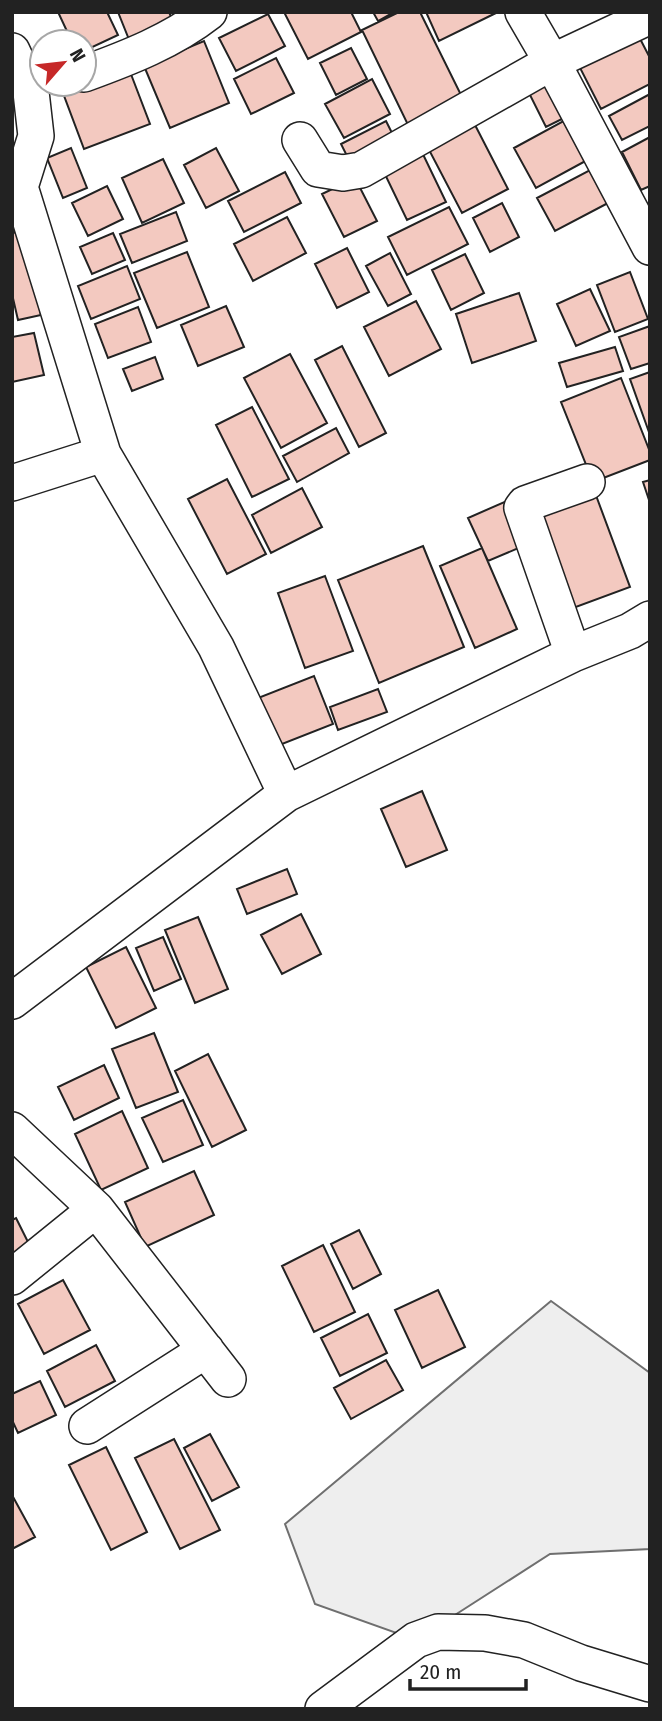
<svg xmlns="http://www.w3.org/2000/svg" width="662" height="1721" font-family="'Fira Sans Condensed',sans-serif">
<rect width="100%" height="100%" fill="#fff"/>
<path fill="#eee" stroke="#6f6f6f" stroke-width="2" d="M551,1301L650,1373V1549L550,1554L416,1640L315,1604L285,1524Z"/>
<path fill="#f3c9c0" stroke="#222" stroke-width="2" d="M58,12H107L118,35L84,51V42H72Z
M118,12H169L174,24L130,42Z
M284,12H351L361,32L308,59Z
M373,12H394L378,21Z
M399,12H420L465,103L410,129L362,30Z
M426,12H498L439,41Z
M268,14L285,46L236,71L219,38Z
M635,29L650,58V84L601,109L576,60Z
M204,41L229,103L170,128L144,66Z
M351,48L367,79L336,95L320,63Z
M276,58L294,93L251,114L234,79Z
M129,69L150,124L84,149L63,93Z
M549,72L570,115L546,127L525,85Z
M372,79L390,114L344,138L325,104Z
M650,94V126L622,140L609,116Z
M569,118L591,158L536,188L514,148Z
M386,121L397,143L352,166L341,144Z
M474,123L508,189L462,213L427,146Z
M650,137V186L641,190L622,152Z
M419,146L446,202L407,220L380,164Z
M71,148L87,188L63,198L47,158Z
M216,148L239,191L206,208L184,165Z
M163,159L184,203L142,223L122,178Z
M592,169L610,202L555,231L537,198Z
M285,172L301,203L244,232L228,201Z
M355,178L377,221L344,237L322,194Z
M107,186L123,219L88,236L72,203Z
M502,203L519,237L490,252L473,218Z
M449,207L468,244L407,275L388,237Z
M176,212L187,241L132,263L120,234Z
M287,217L306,253L253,281L234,244Z
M23,231L41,315L18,320L12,294V233Z
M113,233L125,260L92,274L80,247Z
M347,248L369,292L337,308L315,264Z
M187,252L209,307L157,328L134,273Z
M390,253L411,294L388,306L366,266Z
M465,254L484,293L451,310L432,270Z
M127,266L140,299L91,319L78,286Z
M630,272L648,319L615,332L597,285Z
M590,289L610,331L576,346L557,304Z
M519,293L536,341L472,363L456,314Z
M416,301L441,349L389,376L364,327Z
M226,306L244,347L198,366L181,325Z
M138,307L151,342L108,358L95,324Z
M650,326V363L631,369L619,337Z
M34,333L44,375L12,382V337Z
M342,346L386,433L359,447L315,360Z
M615,347L623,371L567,387L559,363Z
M290,354L327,423L281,448L244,378Z
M155,357L163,379L132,391L123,369Z
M650,372V435L630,379Z
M621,378L650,452V460L593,482L561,402Z
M252,407L289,479L252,497L216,425Z
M336,428L349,453L297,482L283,456Z
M227,479L266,554L227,574L188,499Z
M650,480V503L643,482Z
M302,488L322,527L271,553L252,515Z
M594,490L630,587L565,611L528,514Z
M509,500L528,544L488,561L468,518Z
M423,546L464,647L379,683L338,580Z
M482,548L517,629L475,648L440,566Z
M325,576L353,651L305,668L278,593Z
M314,676L333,724L277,746L258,698Z
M378,689L387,712L338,730L330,707Z
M422,791L447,850L406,867L381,809Z
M287,869L297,894L247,914L237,889Z
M301,914L321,954L282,974L261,935Z
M198,917L228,989L195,1003L165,930Z
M163,937L181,979L154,991L136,948Z
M126,947L156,1008L116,1028L86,967Z
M154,1033L178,1092L136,1108L112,1049Z
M208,1054L246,1130L212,1147L175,1071Z
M104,1065L119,1098L74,1120L58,1087Z
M183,1100L203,1145L163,1162L142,1118Z
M122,1111L148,1168L101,1190L75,1134Z
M194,1171L214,1215L145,1247L125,1202Z
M16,1218L33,1252L12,1262V1220Z
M359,1230L381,1274L353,1289L331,1244Z
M323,1245L355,1312L314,1332L282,1266Z
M63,1280L90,1330L44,1354L18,1304Z
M438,1290L465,1347L422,1368L395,1310Z
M368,1314L387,1353L340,1376L321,1338Z
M96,1345L115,1381L65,1407L47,1371Z
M386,1360L403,1390L351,1419L334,1388Z
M40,1381L56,1415L18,1433L12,1420V1394Z
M210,1434L239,1487L212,1501L184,1448Z
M174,1439L220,1530L180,1549L135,1458Z
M106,1447L147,1532L111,1550L69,1465Z
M12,1495L35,1537L12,1549Z"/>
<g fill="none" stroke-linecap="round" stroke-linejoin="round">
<g stroke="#222" stroke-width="38">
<path id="minor" d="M523,12L552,62L650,247
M12,51L31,92L36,136L20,187L103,454L216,647L286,794
M84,74C128,58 172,41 209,12
M300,140L318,169L343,173L361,170L552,62L650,16
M12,483L103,454
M573,654L522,508L525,504L587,482
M12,1001L286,794L573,654L630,631L650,619
M12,1130L96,1209L228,1379
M12,1277L96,1209
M87,1426L206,1350
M323,1709L416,1640L438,1632L485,1633L524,1640L581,1663L650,1684"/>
</g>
<use href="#minor" stroke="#fff" stroke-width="35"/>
</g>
<rect width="662" height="1721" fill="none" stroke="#222222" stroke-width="28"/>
<g transform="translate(63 63) rotate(62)"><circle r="33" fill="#ffffff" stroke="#a7a7a7" stroke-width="2"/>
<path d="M0-5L12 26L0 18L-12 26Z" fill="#c62828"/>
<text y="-10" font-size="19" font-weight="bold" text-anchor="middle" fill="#222222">N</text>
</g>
<path d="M410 1679v10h116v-10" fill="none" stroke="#222222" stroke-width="3.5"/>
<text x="420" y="1679" font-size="21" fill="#222222" stroke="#ffffff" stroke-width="5" paint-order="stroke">20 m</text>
</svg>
